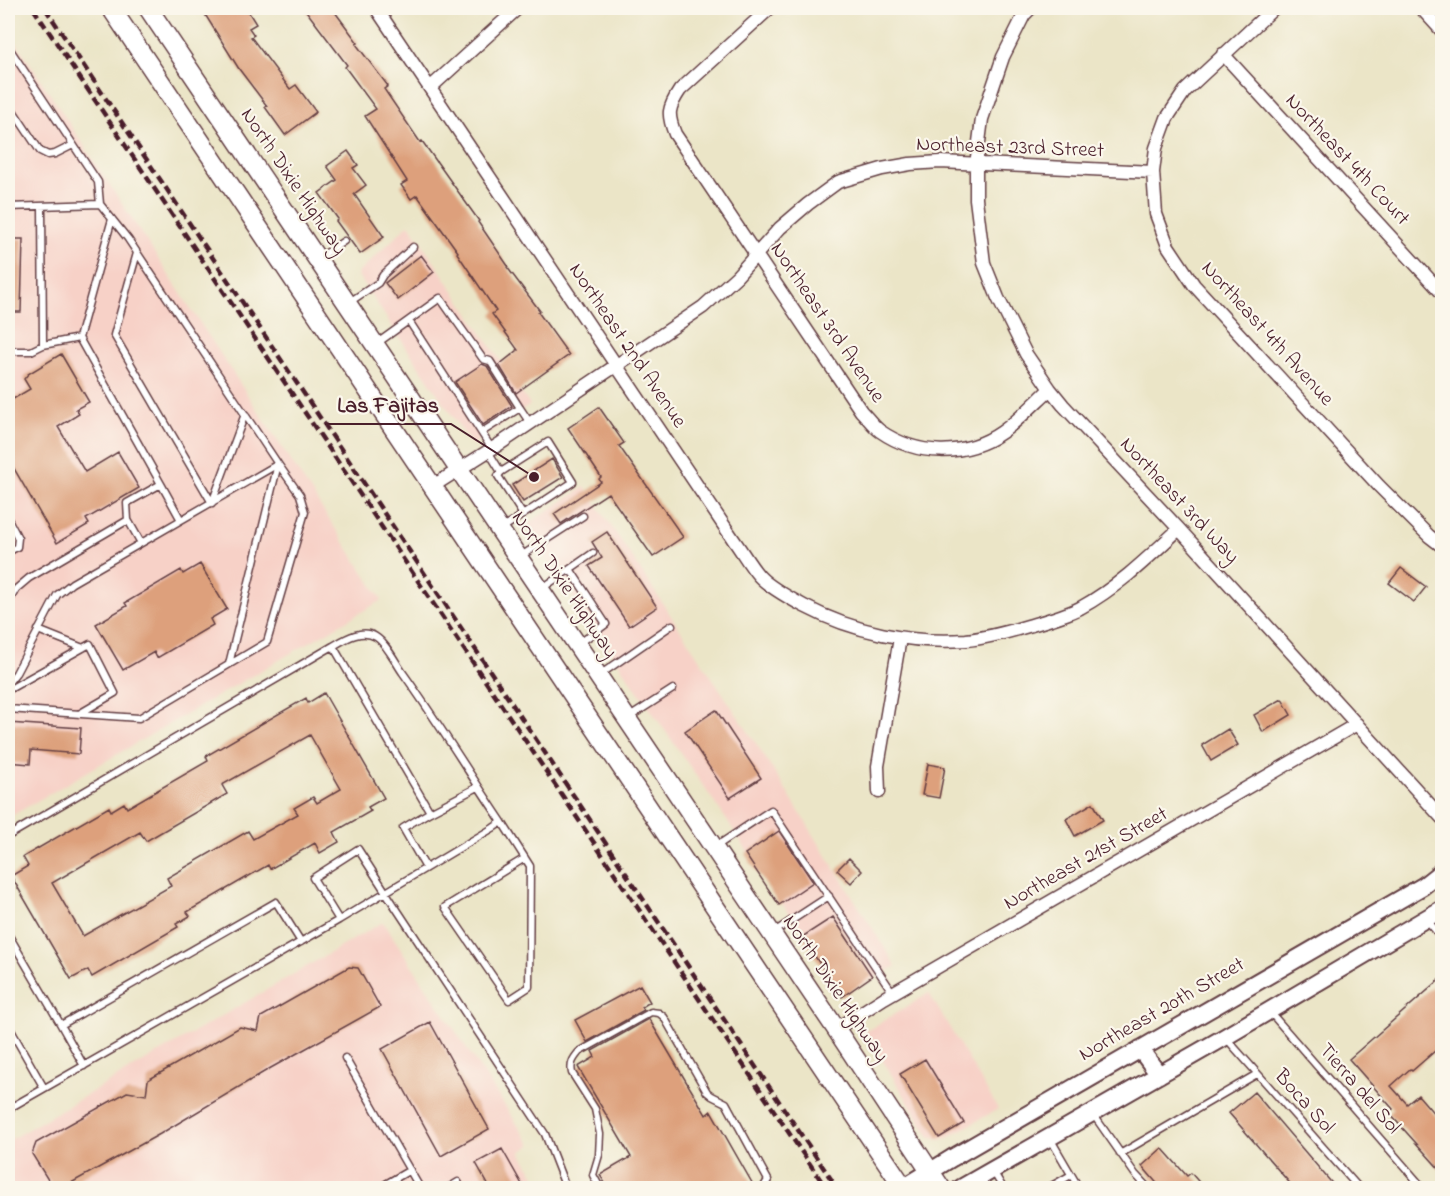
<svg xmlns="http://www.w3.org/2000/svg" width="1450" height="1196" font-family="'Indie Flower',sans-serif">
<rect width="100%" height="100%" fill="#fbf7ec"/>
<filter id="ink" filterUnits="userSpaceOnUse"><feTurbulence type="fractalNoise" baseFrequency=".0167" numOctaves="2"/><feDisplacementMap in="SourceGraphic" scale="12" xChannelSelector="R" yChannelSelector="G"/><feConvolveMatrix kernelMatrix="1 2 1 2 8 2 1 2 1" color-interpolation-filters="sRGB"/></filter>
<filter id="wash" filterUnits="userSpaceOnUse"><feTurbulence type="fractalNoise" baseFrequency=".008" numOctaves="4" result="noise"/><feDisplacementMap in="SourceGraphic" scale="24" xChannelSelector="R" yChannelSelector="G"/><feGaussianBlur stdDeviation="1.35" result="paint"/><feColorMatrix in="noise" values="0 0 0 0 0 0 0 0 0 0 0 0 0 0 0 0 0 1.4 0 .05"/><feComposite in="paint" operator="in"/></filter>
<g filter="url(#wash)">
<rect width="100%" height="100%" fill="#ebe5c7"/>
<path fill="#f7d1c7" d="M8,30L382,600L8,818Z
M409,224L530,405L472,445L357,274Z
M585,487L763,754L896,966L843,995L726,819L524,526Z
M383,922L531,1145L521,1152L542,1188H14L8,1178V1141Z
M929,993L998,1109L949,1137L940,1140L930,1137L865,1032Z"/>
<g id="blocks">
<path fill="#dda07c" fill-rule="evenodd" d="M201,8H246L256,24L249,28L254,35L251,37L290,89L296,85L316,112L285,135L265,107L267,106L239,69Z
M304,8H332L358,43L356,44L388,86L384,89L420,142L422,141L479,221L478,222L508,266L507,267L540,311L538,312L569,355L516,393L499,365L518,350L492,314L496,311L457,253L458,252L417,195L411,199L401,185L407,181L365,116L376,109L345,67L347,65Z
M348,151L358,165L353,168L366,185L354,194L384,237L360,254L336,221L338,219L319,193L337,180L327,166Z
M8,239H23L21,312H8Z
M421,255L434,272L398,300L385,283Z
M61,354L89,402L76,409L79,414L58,427L85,472L118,452L139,488L86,519L89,524L57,543L8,458V402L30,389L24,379L28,374Z
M482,364L487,366L512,406L483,425L455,382Z
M599,407L624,443L619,446L683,537L653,557L608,493L561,524L554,514L601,482L599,479L601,477L568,428Z
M552,459L563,477L523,502L512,485Z
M607,532L657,607L629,626L589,566L602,558L592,542Z
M200,564L227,609L210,619L213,625L157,658L154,652L123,670L96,624L127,606L125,603L181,570L183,574Z
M1401,568L1426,587L1414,602L1389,583Z
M324,693L384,798L368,807L371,811L334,832L339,842L320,853L315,843L270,869L268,865L187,912L190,916L176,924L178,927L92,977L88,970L71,979L11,876L28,866L23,857L109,807L111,811L124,803L127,808L208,761L206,756L306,698L308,703ZM310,735L341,789L317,803L313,797L294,808L298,814L253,839L248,831L167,878L171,886L83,936L52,883L140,832L146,841L227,794L222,785Z
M1282,699L1291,715L1263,732L1254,715Z
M716,710L761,778L730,798L685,731Z
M8,723L81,728L79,754L31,750L30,764L8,762Z
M1228,729L1238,745L1211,761L1202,745Z
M928,764L945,767L939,798L922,795Z
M1093,803L1103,820L1075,836L1066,819Z
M779,831L813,882L779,905L745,854Z
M849,858L862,871L851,883L837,870Z
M833,917L872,976L842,997L802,937Z
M349,967L358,968L380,1007L269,1069L160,1134L62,1188H53L32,1154L36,1143L127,1092L146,1095L148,1080L240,1027L258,1031L261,1017Z
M1443,977V1044L1412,1071L1410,1069L1391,1086L1407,1104L1418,1095L1443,1124V1173L1389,1113L1393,1109L1349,1059Z
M640,985L650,1002L642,1007L644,1010L587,1042L575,1020Z
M649,1019L706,1115L711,1111L755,1188H608L600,1175L631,1157L578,1067L595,1057L592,1051Z
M430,1022L489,1129L441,1156L382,1049Z
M925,1059L964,1123L939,1138L900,1074Z
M1254,1092L1336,1188H1294L1229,1113Z
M1162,1148L1187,1176L1191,1173L1204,1188H1161L1142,1166Z
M502,1149L524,1188H490L476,1163Z"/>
</g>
</g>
<g filter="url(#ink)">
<use href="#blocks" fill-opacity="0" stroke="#623d42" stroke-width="1.5"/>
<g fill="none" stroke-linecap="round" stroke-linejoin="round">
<g stroke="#623d42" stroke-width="9">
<path id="service" d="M8,49L11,51L98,182L100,204
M8,103L40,151L48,155L55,154L73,145
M8,207L100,204L128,239L278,464L72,583L57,595L16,673L8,683
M137,253L114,335L212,503L245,414
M318,259L344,241
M348,303L378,283L383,275L413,247
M409,321L492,449
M79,338L112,219
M376,344L440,298L483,359L490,361L520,408
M43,345L79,338L161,484
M8,351H31L43,345L42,206
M482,432L520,408L530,423
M488,451L501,472L548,442L573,482L501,529
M501,472L498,476L523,515
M8,519L18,538L17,547L8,552
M128,520L127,503L161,484L181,520
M521,556L583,516
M570,569L593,553
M541,589L570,569L606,624L580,643
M8,603L16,589L29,578L128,520L141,543
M38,630L83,648
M333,646L430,812L478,787
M229,664L278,464
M601,674L672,625
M8,690L90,644L115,693L79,714
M8,709L139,718L267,642L305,512L300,495L278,464
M628,718L673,689
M8,836L333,646C345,639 362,628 376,637C386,643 396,663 403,673C438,722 469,773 502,822
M715,847L771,810L893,993
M525,858L445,907L509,1000L529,987L530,866L502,822L493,828L339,920L313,878L358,849L394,905L545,1134L566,1188
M426,868L403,828L430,812
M1427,920L1442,938
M774,932L829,896
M8,934L61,1025
M1270,1012L1423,1188
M8,1025L44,1088
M1226,1038L1359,1188
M345,1058L420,1188
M84,1066L61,1025L276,902L301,942
M8,1109L339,920
M1093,1114L1135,1174L1148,1188
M1051,1140L1079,1188
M1120,1154L1257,1074
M993,1171L1003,1188
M379,1188L410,1170
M448,1188L458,1182L461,1188
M600,1188L593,1175L599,1155L600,1134L595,1109L572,1073C570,1064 573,1059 579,1052L651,1012L659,1013L664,1017L707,1092L712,1096L726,1103L768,1180L763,1188
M1048,1188L1071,1175"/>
</g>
<g stroke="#623d42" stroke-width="15">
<path id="minor" d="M376,8L735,542C743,553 750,566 759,576C769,587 791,599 804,606C853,632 911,644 966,640C987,638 1008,632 1028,626C1045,621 1064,616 1080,608C1117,588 1148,558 1179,529
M770,8L680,90C668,108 667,114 675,134L861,411C867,417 873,426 880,431C916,456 965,458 1002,432C1019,420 1034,404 1050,389
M1031,8L1024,15L1003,57L982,119L976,165V199L984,263L998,298L1026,354L1050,389L1063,405L1179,529L1442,818
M1274,8L1185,91L1167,118L1156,148L1153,172L1156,214L1168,246L1194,285L1379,486L1429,536L1442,546
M1421,8L1442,31
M1223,54L1442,293
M430,88L518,8
M433,486L501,443L703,307L737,276L780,228L808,204L838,182L882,169L910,164L940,162L1153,172
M879,792L878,766L900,638
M836,1029L884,998L1357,724"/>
</g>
<g stroke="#623d42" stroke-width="20">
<path id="tertiary" d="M1140,1049L1159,1075
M903,1188L952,1158L1423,886L1442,871
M961,1188L1225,1037L1442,909"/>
</g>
<g stroke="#623d42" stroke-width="21">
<path id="secondary" d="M111,8L904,1188
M148,8L836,1029L941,1188"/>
</g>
<use href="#service" stroke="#fff" stroke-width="6"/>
<use href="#minor" stroke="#fff" stroke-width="12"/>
<use href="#tertiary" stroke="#fff" stroke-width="16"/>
<use href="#secondary" stroke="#fff" stroke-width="18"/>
<path stroke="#4a1f2b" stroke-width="4.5" stroke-dasharray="9 4.5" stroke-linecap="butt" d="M33,8L826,1188
M45,8L837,1188"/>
</g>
</g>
<g text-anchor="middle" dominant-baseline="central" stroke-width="4.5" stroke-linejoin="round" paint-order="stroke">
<g font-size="21" fill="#4a1f2b" stroke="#fbf7ec">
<text transform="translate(1010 148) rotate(2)">Northeast 23rd Street</text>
<text transform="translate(1347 160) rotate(47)">Northeast 4th Court</text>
<text transform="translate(293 182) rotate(56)">North Dixie Highway</text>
<text transform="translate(827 323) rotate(56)">Northeast 3rd Avenue</text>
<text transform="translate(1267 334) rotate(48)">Northeast 4th Avenue</text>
<text transform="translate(627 346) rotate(56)">Northeast 2nd Avenue</text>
<text transform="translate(1179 501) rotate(47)">Northeast 3rd Way</text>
<text transform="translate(564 585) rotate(56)">North Dixie Highway</text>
<text transform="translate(1086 859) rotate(-30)">Northeast 21st Street</text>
<text transform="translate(835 989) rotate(56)">North Dixie Highway</text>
<text transform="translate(1162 1010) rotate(-30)">Northeast 20th Street</text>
<text transform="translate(1359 1089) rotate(49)">Tierra del Sol</text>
<text transform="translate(1304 1102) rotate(48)">Boca Sol</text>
</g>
</g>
<path fill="none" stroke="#4a1f2b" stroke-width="2" d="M534 477L451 424H325"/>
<circle fill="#4a1f2b" stroke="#fbf7ec" stroke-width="2" cx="534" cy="477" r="6"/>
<g font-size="22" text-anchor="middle" font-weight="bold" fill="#4a1f2b" stroke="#fbf7ec" stroke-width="4.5" stroke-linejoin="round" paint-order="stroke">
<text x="388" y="412">Las Fajitas</text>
</g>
<rect width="1450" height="1196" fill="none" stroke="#fbf7ec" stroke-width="30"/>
</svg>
